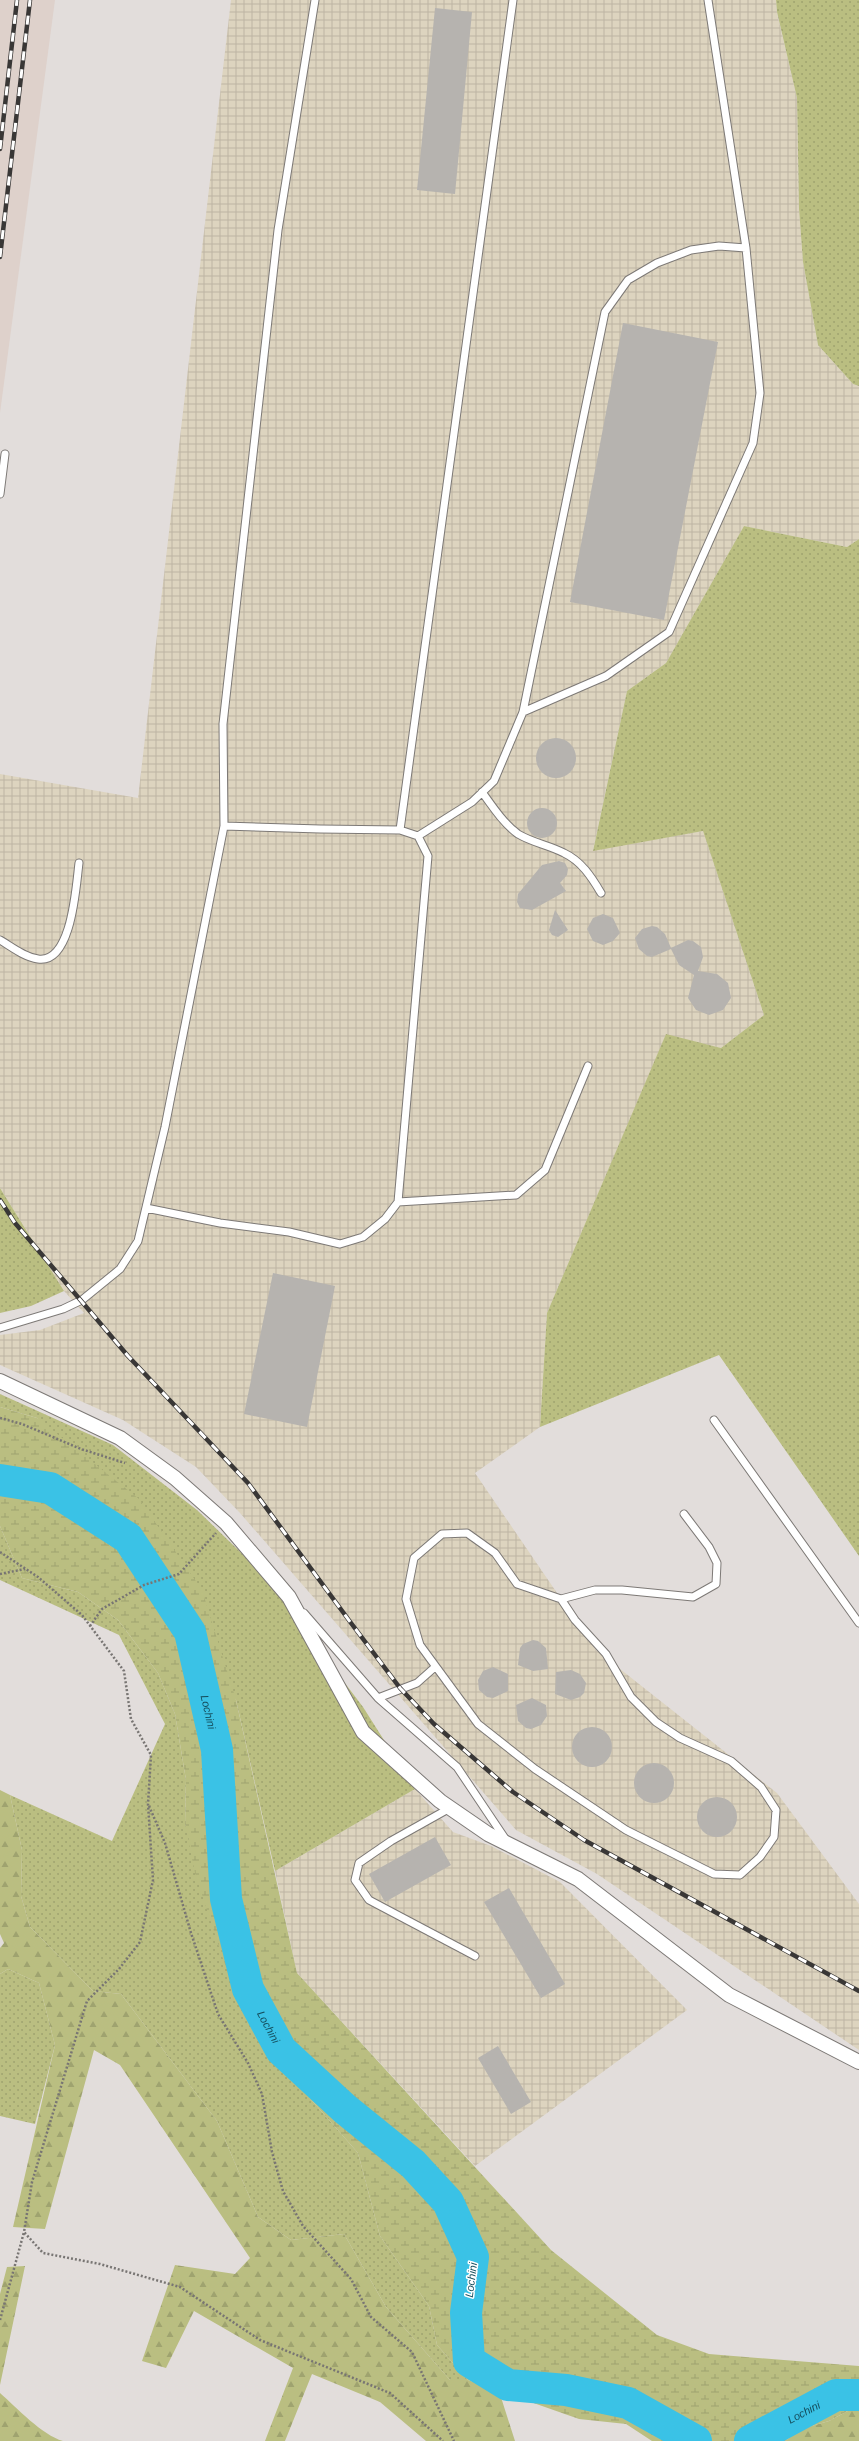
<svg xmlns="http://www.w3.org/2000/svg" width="859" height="2441" font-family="Arial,sans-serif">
<defs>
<pattern id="industrial-grid" width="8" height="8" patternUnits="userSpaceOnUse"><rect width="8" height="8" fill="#ddd4bf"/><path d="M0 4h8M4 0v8" fill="none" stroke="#bdb5a4"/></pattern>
<pattern id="grass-dots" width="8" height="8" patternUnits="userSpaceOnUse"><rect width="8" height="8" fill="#babe81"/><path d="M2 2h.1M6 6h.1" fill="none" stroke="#9fa36f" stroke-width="1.8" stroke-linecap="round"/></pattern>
<pattern id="forest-firs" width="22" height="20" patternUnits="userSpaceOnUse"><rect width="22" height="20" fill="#babe81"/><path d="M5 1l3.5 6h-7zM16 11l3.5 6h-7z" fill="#9fa36f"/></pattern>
<pattern id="wetland-marsh" width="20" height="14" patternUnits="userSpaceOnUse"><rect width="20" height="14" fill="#babe81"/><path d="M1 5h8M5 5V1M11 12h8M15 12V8" fill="none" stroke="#9fa36f"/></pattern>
</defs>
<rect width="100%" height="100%" fill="#e2dddb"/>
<path fill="#ded1cb" d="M0,0H55L0,413Z"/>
<path fill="url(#industrial-grid)" d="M231,0H776L777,13L797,98L799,209L803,262L818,345L853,384L859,386V539L847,547L744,526L666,663L627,691L593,850L703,831L764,1015L721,1048L666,1035L547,1313L540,1427L475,1473L596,1650L777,1793L859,1904V2050L597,1874L516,1830L240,1513L196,1467L123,1420L0,1365V1335L40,1330L84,1313L64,1291L0,1188V774L138,798Z
M415,1789L453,1832L491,1846L560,1882L687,2010L475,2166L297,1973L275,1871Z"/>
<path fill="url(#grass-dots)" d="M776,0H859V386L853,384L818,345L803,262L799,209L797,98L777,12Z
M744,526L847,547L859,539V1556L719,1355L540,1427L547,1313L666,1034L721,1048L764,1015L703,831L593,851L627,691L666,663Z
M0,1188L64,1291L31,1306L0,1313Z
M0,1394L113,1445L197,1510L261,1572L363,1707L415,1789L275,1871L236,1700L37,1418L0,1407Z
M0,1526L22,1578L78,1592L118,1620L158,1673L175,1714L186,1780L185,1824L271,2054L358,2153L380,2236L429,2306L437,2345L468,2380H450L386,2307L344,2234L291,2240L258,2217L217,2121L121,1994L93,1991L30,1927L21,1896L22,1850L10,1795L112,1841L165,1724L119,1635L0,1580Z
M8,1969L39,1983L55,2045L35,2124L0,2116V1974Z"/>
<path fill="url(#forest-firs)" d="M0,1790L10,1795L22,1850L21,1896L30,1927L93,1991L121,1994L217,2121L258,2217L291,2240L344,2234L386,2307L450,2380H468L499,2391L515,2441H426L380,2402L312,2374L285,2441H265L293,2368L194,2311L166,2368L142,2361L175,2265L235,2274L250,2258L120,2065L94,2050L45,2229L13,2227L55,2045L39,1983L8,1969L0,1974V1948L4,1943L0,1934Z
M25,2266L0,2385V2294L7,2267Z
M0,2393C17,2408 42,2435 63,2441H0Z
M859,2405V2441H785L801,2429L829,2421Z"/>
<path fill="url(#wetland-marsh)" d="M0,1407L37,1418L139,1499L202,1590L236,1700L297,1973L551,2250L657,2335L709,2354L859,2366V2405L829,2421L801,2429L785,2441H652L626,2424L579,2419L468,2380L437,2345L429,2306L380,2236L358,2153L271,2054L224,1962L195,1873L185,1824L186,1780L175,1714L158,1673L118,1620L78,1592L22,1578L0,1526Z"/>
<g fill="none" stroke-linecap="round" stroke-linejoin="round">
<g stroke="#3ac2e6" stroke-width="32">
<path id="s1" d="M0,1480L50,1488L128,1538L190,1632L217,1750L226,1899L248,1989L281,2050L345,2109L413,2164L448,2202L473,2257L466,2313L469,2361L508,2385L566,2390L628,2403L696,2441"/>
<path id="s2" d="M750,2441L836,2395H859"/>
</g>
</g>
<path fill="#b6b3af" d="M435,8L472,12L455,194L417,190Z
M623,323L718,342L664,620L570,602Z
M536 758a20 20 0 1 1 40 0a20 20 0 1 1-40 0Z
M527 823a15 15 0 1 1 30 0a15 15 0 1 1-30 0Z
M559,861L565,863L568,869L567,875L560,883L566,891L532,910L520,908L517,902L518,894L542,865Z
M555,910L568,930L558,937L552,935L549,930Z
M603,914L613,918L620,933L613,941L603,945L593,941L587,929L593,918Z
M652,926L657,927L665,934L671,948L688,940L693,941L701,947L703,957L698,971L717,974L728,983L731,998L723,1010L709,1015L696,1010L688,998L694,975L679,965L671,949L652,957L647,956L639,949L635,938L642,929Z
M273,1273L335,1286L307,1427L244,1414Z
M533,1640L538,1641L546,1648L548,1669L533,1671L518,1665L520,1648L523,1644Z
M493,1667L508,1674V1691L493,1698L487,1697L479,1690L478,1680L483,1671Z
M571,1670L580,1674L586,1683L584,1693L580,1697L571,1700L555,1694L556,1672Z
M532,1698L546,1705L547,1716L541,1725L531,1729L526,1728L518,1721L516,1705Z
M572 1747a20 20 0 1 1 40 0a20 20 0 1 1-40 0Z
M634 1783a20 20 0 1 1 40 0a20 20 0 1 1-40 0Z
M697 1817a20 20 0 1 1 40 0a20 20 0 1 1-40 0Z
M435,1837L451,1865L385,1902L369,1874Z
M509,1888L565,1984L541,1998L484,1902Z
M498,2046L531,2102L511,2114L478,2058Z"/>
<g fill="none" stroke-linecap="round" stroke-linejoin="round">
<g stroke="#7d7976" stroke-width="9">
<path id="service" d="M0,494L5,454
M523,712L606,676L669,632L753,443L760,393L746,248L708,0
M482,792C492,806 504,824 518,834C533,843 549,845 564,853C581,861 591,876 601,893
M400,830L513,0
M418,836L472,802L494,781L523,712L605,312L628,280L657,263L691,250L719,246L746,248
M0,940C12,947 24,957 38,959C72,964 76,886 79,863
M398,1202L516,1195L545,1170L588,1066
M146,1208L220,1223L289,1232L340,1244L363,1237L385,1219L398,1202L428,856L418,836L400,830L320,829L224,826
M0,1328L63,1309L82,1300L120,1269L138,1241L165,1127L224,826L223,724L278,230L315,0
M714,1420L859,1623
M561,1599L575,1620L606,1654L631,1697L656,1722L680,1738L731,1761L761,1787L776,1810L774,1837L760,1857L740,1875L714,1874L626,1830L535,1769L478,1724L420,1645L406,1599L414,1558L442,1534L467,1533L495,1553L517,1584L561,1599L595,1590H622L693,1597L716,1584L717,1563L709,1547L684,1514
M304,1613L378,1698L457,1767L506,1840
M378,1698L417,1683L435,1667
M450,1808L391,1841L359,1863L355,1880L369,1900L475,1956"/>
</g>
<g stroke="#7d7976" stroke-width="16">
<path id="minor" d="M0,1381L120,1438L175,1478L226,1523L289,1597L363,1732L440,1801L488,1834L578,1879L729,1995L859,2062"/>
</g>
<path stroke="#787573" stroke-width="2.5" stroke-dasharray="2 2" stroke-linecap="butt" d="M0,1418L22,1424L81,1449L125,1463
M0,1552L38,1577L82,1615L124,1671L131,1719L151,1755L148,1804L153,1880L140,1942L119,1969L87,2001L32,2182L24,2232L43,2253L100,2264L180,2287L260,2340L390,2393L443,2441
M0,1574L25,1569
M90,1626L102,1609L144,1585L179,1574L216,1533
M149,1806L165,1843L191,1933L218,2014L248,2063L262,2094L272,2152L283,2191L303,2226L351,2279L371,2317L412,2352L454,2441
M0,2320L24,2232"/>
<use href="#service" stroke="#fff" stroke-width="7"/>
<use href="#minor" stroke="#fff" stroke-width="14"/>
<g stroke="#393736" stroke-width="4.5">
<path id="rail" d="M0,149L17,0
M0,257L30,0
M0,1200L15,1223L128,1356L248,1483L351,1623L400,1688L434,1724L513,1792L584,1840L859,1991"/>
</g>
<use href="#rail" stroke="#fff" stroke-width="3" stroke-dasharray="9" stroke-linecap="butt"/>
</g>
<g text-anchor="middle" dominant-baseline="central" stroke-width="3" stroke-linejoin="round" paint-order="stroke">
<g font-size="11" font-style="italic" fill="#154d5c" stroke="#fff">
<text stroke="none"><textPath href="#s1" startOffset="338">Lochini</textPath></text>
<text stroke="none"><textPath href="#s1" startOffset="662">Lochini</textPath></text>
<text transform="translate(471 2280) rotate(-83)">Lochini</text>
<text stroke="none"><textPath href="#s2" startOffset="61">Lochini</textPath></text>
</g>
</g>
</svg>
